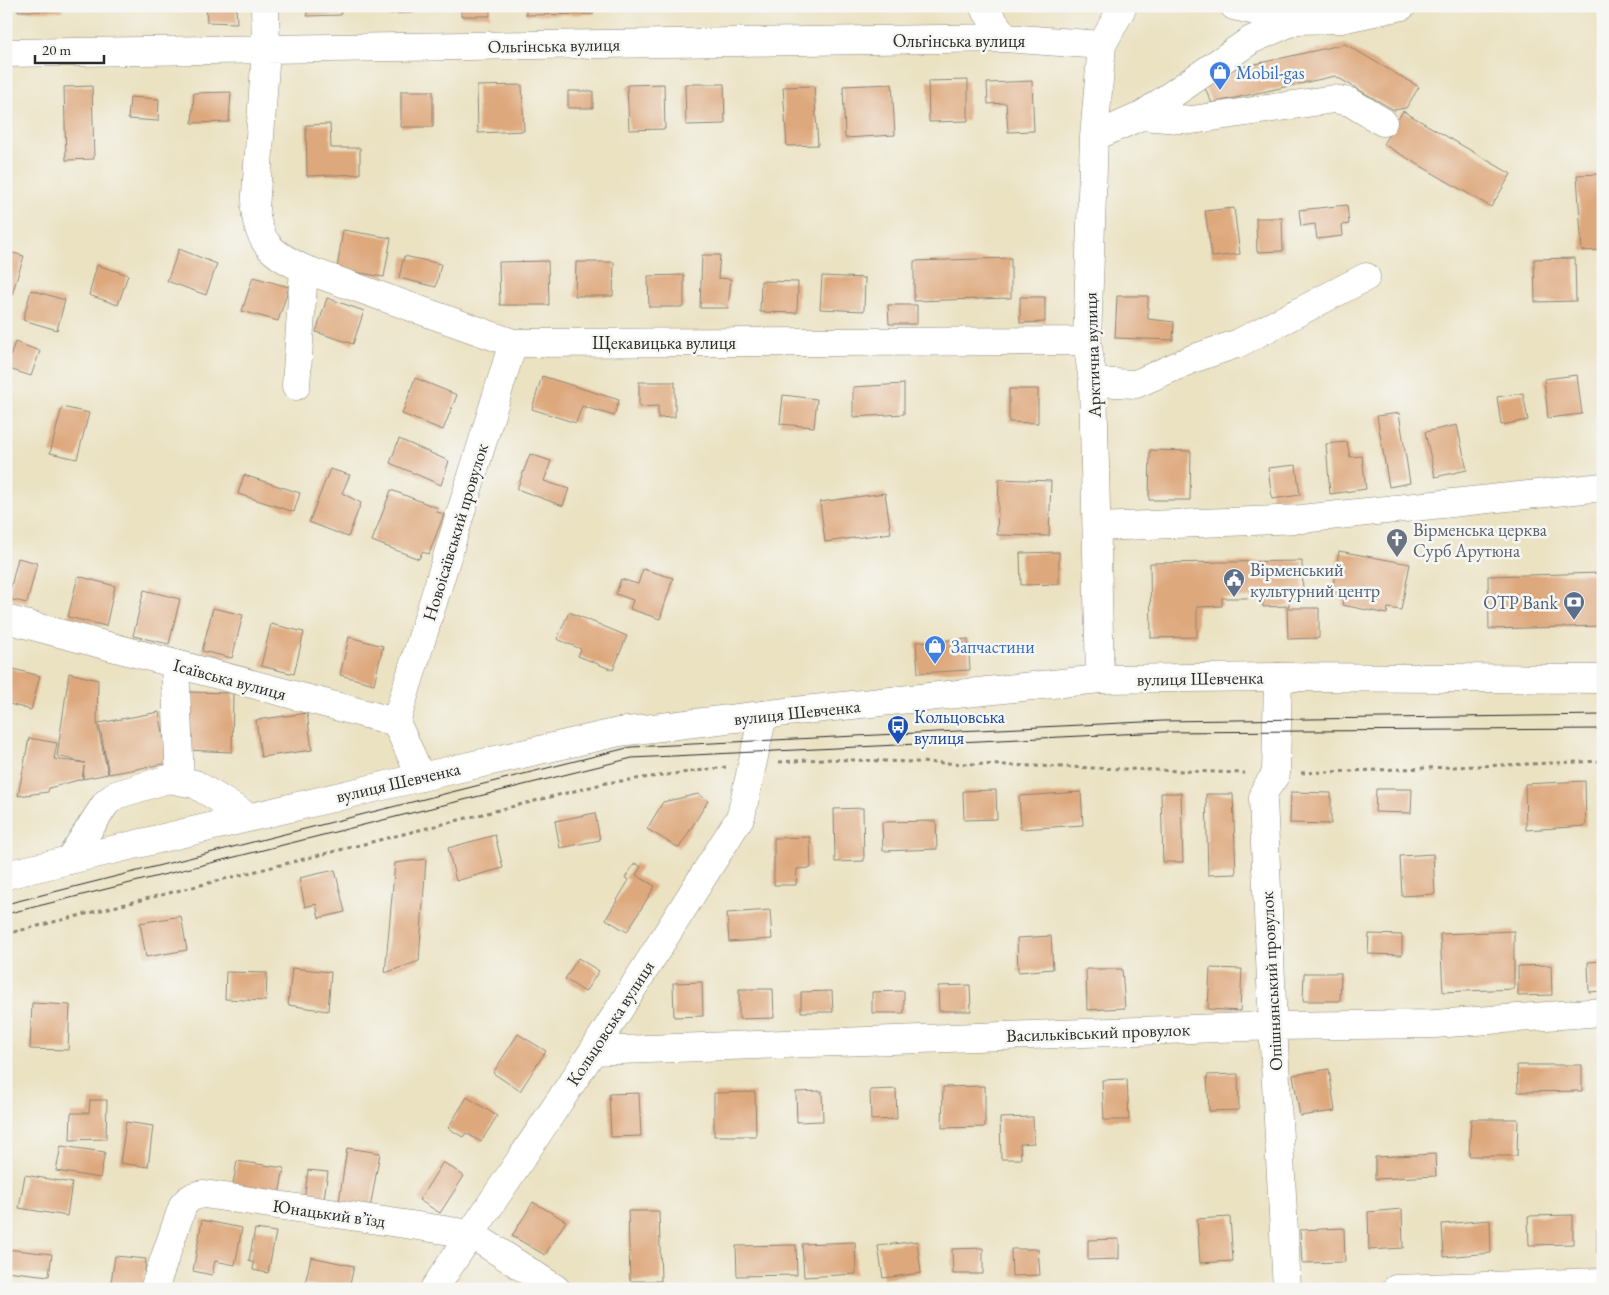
<svg xmlns="http://www.w3.org/2000/svg" width="1609" height="1295" font-family="'EB Garamond',serif">
<rect width="100%" height="100%" fill="#f6f6f2"/>
<filter id="ink" filterUnits="userSpaceOnUse"><feTurbulence type="fractalNoise" baseFrequency=".02" numOctaves="2"/><feDisplacementMap in="SourceGraphic" scale="10" xChannelSelector="R" yChannelSelector="G"/><feConvolveMatrix kernelMatrix="1 2 1 2 8 2 1 2 1" color-interpolation-filters="sRGB"/></filter>
<filter id="wash" filterUnits="userSpaceOnUse"><feTurbulence type="fractalNoise" baseFrequency=".0096" numOctaves="4" result="noise"/><feDisplacementMap in="SourceGraphic" scale="20" xChannelSelector="R" yChannelSelector="G"/><feGaussianBlur stdDeviation="1.12" result="paint"/><feColorMatrix in="noise" values="0 0 0 0 0 0 0 0 0 0 0 0 0 0 0 0 0 1.4 0 .05"/><feComposite in="paint" operator="in"/></filter>
<g filter="url(#wash)">
<rect width="100%" height="100%" fill="#ebe2c2"/>
<g id="blocks">
<path fill="#dea87d" d="M17,6H62V11H18Z
M206,6H236L237,23L207,22Z
M307,6H341V15L307,16Z
M386,6H413V13L386,14Z
M461,6H490V16H461Z
M526,6H593L594,14L526,15Z
M1345,44L1419,87L1406,108L1394,110L1335,76L1212,103L1204,86L1224,71Z
M968,80V121L929,122L928,81Z
M1032,81L1034,131L1008,132L1006,103L988,104L987,83Z
M664,84L665,129L629,130L627,85Z
M685,84H724L725,124L686,125Z
M892,84L895,135L845,138L843,86Z
M522,85L524,131L478,133L477,86Z
M92,86L94,159L66,160L64,87Z
M814,86L818,145L787,146L783,87Z
M401,91H433V127H401Z
M568,91H593V108H568Z
M231,92L229,122L192,123L194,93Z
M130,97L159,99L158,121L128,119Z
M1403,111L1511,174L1491,207L1383,144Z
M330,124L331,148H360V174L307,176L306,125Z
M1600,174L1603,250L1582,251L1577,175Z
M1347,205L1349,224L1342,225L1343,236L1317,239L1315,224L1301,226L1299,210Z
M1234,208L1240,254L1212,257L1205,211Z
M1256,218H1282L1283,251L1257,252Z
M343,230L391,238L384,277L337,269Z
M179,249L217,264L206,295L167,281Z
M6,251L24,256L12,294L6,292Z
M702,255H720L718,278L731,279L728,308H700Z
M404,256L441,264L436,287L399,278Z
M1011,258V298L914,301V261Z
M1575,258L1576,301L1535,302L1534,259Z
M548,261L549,305H500L499,262Z
M576,262H614L613,296H575Z
M97,265L128,275L118,305L89,295Z
M684,275V307H649L648,276Z
M822,276L865,278L864,311L820,309Z
M253,277L289,287L278,321L242,311Z
M761,281L798,282L797,313L760,312Z
M31,290L65,300L57,330L23,320Z
M1117,296H1148V319L1174,322L1173,340L1115,338Z
M1020,297H1045V322L1020,323Z
M327,298L364,311L353,344L316,332Z
M888,305H917V324H889Z
M15,342L40,351L31,376L6,368Z
M1577,375L1582,414L1548,418L1544,379Z
M542,376L619,400L614,416L582,406L576,423L532,409Z
M415,378L457,395L443,430L402,414Z
M639,382H675V417L658,418V406L639,407Z
M904,384V414L853,417V387Z
M1009,389H1038V423L1009,422Z
M1523,393L1528,420L1501,425L1497,397Z
M783,395L817,399L814,427L780,424Z
M62,407L89,413L77,459L50,453Z
M1399,413L1410,483L1389,487L1377,416Z
M1457,425L1467,470L1435,477L1425,432Z
M399,439L449,461L441,485L390,463Z
M1347,442L1350,457L1362,456L1366,489L1330,494L1326,444Z
M1150,450L1191,451L1190,500H1149Z
M530,454L551,461L544,481L569,489L563,506L517,489Z
M1296,465L1300,495L1272,499L1268,468Z
M330,469L350,475L342,493L361,503L348,537L309,522Z
M244,475L300,493L294,512L238,494Z
M999,479L1051,481L1049,536L997,535Z
M391,490L438,508L437,512L444,514L429,554L422,552L419,559L372,541Z
M885,493L891,533L825,542L820,502Z
M1339,551L1410,564L1401,610L1388,608L1387,614L1342,605L1343,600L1331,597Z
M1059,552V584L1021,585L1020,553Z
M18,558L37,563L27,603L8,599Z
M1302,561L1303,597L1289,598V606L1263,607V598H1222V606L1197,607V637L1151,638L1150,563Z
M643,569L673,578L660,619L630,609L633,600L616,594L621,579L638,584Z
M1603,573V626L1489,629L1488,576Z
M78,576L115,586L106,626L68,617Z
M144,590L180,599L169,644L133,636Z
M213,608L243,615L232,658L202,651Z
M1287,608H1319V638L1288,639Z
M569,612L627,636L613,670L578,656L581,649L557,639Z
M271,624L304,632L294,674L261,666Z
M349,637L383,646L374,684L340,675Z
M968,639L970,670L918,673L916,642Z
M6,667L40,676L31,710L6,703Z
M69,673L98,680L97,722L108,774L83,779L84,766L82,779L49,788L48,792L18,796L29,738L57,743L54,759L85,763L57,756Z
M187,692L233,693L232,752L185,750Z
M159,712L169,763L109,774L99,723Z
M307,713L312,750L261,757L256,720Z
M1585,781L1586,826L1526,830L1525,784Z
M1376,789H1412L1411,813L1375,812Z
M996,790L997,819L964,820L963,791Z
M1081,792L1083,825L1021,829L1019,796Z
M1291,792L1331,793V824L1290,823Z
M1161,793H1181L1183,862H1163Z
M698,794L708,801L679,848L647,829L663,802Z
M1206,794H1233L1236,874L1208,875Z
M863,808L864,861L835,862L834,809Z
M595,813L600,840L560,848L555,821Z
M936,821L937,849L883,851L882,822Z
M495,835L503,868L456,881L448,848Z
M810,837L811,868L797,869L796,885H774V838Z
M1433,854L1435,894L1402,896L1400,856Z
M426,859L419,961L385,973L395,863Z
M635,863L641,867L636,875L655,886L627,932L606,919L629,880L625,878Z
M335,870L345,912L319,918L316,904L305,907L299,878Z
M770,910L772,939L729,942L727,913Z
M181,916L187,950L146,957L140,923Z
M1514,931V989L1443,992L1440,934Z
M1369,934L1402,935V955L1368,954Z
M1051,936L1053,969L1018,972L1017,938Z
M578,958L599,971L585,992L565,979Z
M1603,961V991L1589,992L1588,962Z
M1551,965L1552,995L1518,996V966Z
M292,968L331,972L328,1011L288,1005Z
M1210,968L1242,969L1240,1011L1208,1009Z
M1086,969H1122L1125,1008L1087,1010Z
M226,972L267,973L266,1001L225,999Z
M1304,973H1341L1340,1001H1303Z
M702,982L703,1016L674,1017L673,983Z
M970,985L971,1011H939L938,986Z
M739,989H773L774,1018L739,1019Z
M832,991L833,1012H801V992Z
M904,991V1013H872V992Z
M32,1003L70,1005L68,1050L30,1049Z
M518,1034L546,1051L520,1091L493,1073Z
M1517,1065H1582V1091L1518,1092Z
M1329,1069L1335,1111L1300,1116L1293,1075Z
M1238,1074L1239,1110L1209,1111L1207,1075Z
M1127,1079L1129,1120H1104L1102,1080Z
M985,1086V1127L942,1128L943,1087Z
M896,1089L897,1119L871,1120L870,1090Z
M822,1091L823,1121L797,1122L796,1092Z
M755,1092L756,1136H714V1093Z
M639,1093L641,1136L611,1137L609,1094Z
M467,1097L497,1116L481,1142L466,1133L463,1137L448,1128Z
M90,1100H107L106,1139L70,1140L71,1113H89Z
M1033,1117L1034,1143L1020,1144L1021,1159H1001L1000,1118Z
M1471,1119H1518L1517,1156H1469Z
M126,1122L153,1126L148,1167L120,1163Z
M61,1146L105,1152L100,1178L56,1171Z
M347,1148L380,1153L370,1208L339,1202Z
M1435,1154L1436,1176L1375,1179V1157Z
M237,1161L284,1168L279,1195L232,1190Z
M443,1162L464,1176L440,1213L419,1200Z
M308,1170L328,1172L323,1205L304,1202Z
M25,1175L72,1183L67,1216L19,1208Z
M533,1202L566,1221L545,1255L512,1236Z
M1402,1209L1403,1248L1369,1250L1368,1212Z
M628,1211H659L661,1281H630Z
M1573,1215V1244L1529,1245L1528,1216Z
M1230,1217L1233,1261L1200,1263L1197,1219Z
M202,1220L242,1228L235,1265L215,1261L212,1275L193,1271Z
M1490,1220L1491,1253L1444,1257L1442,1224Z
M1344,1228L1345,1262L1302,1263L1300,1230Z
M255,1229L276,1232L268,1273L253,1270L254,1263L249,1261Z
M1597,1229H1603V1253H1597Z
M1119,1239V1259L1088,1260V1240Z
M917,1241L921,1273L883,1278L878,1246Z
M855,1242L856,1274L804,1277L802,1244Z
M796,1245L797,1275L737,1276L736,1246Z
M983,1248V1274H953L952,1249Z
M6,1249L52,1254L49,1276L6,1271Z
M1011,1249H1038L1040,1275L1012,1276Z
M115,1256L146,1259L143,1286L111,1282Z
M311,1257L354,1266L349,1289H329L305,1284Z"/>
</g>
</g>
<g filter="url(#ink)">
<use href="#blocks" fill-opacity="0" stroke="#8b8676" stroke-width="1"/>
<g fill="none" stroke-linecap="round" stroke-linejoin="round">
<g stroke="#8b8676" stroke-width="29">
<path id="minor" d="M265,6L266,50L255,209C259,245 273,254 304,269L513,343L1087,341
M983,6L1005,38
M1234,6L1296,20
M6,53L1005,38L1102,45
M1141,116L1192,120L1334,99L1350,102L1383,122
M1094,137L1141,116L1251,40L1296,20L1341,19L1402,6
M1093,382L1136,384L1192,359L1239,343L1366,277
M296,386L304,269
M1097,527L1301,519L1603,487
M6,619L396,722L421,777
M175,664L180,781
M1278,677L1276,774L1265,790L1263,798L1273,1026L1287,1289
M1100,679L1093,382L1087,341L1094,137L1102,45L1123,6
M396,722L513,343
M69,860L106,803L116,795L168,779L195,784L249,817
M593,1051L1273,1026L1434,1024L1603,1012
M154,1289L183,1205C189,1198 194,1195 204,1194L471,1234L556,1289
M434,1289L593,1051L741,816L763,715
M1396,1289L1603,1282"/>
</g>
<g stroke="#8b8676" stroke-width="29">
<path id="major" d="M6,875L421,777L619,732L795,711L1100,679L1278,677L1603,679"/>
</g>
<path stroke="#8b8676" stroke-width="3" stroke-dasharray="4 4" stroke-linecap="butt" d="M779,762L823,759L1245,773
M1301,773L1603,761
M6,934L606,783L726,767"/>
<use href="#minor" stroke="#fff" stroke-width="28"/>
<use href="#major" stroke="#fff" stroke-width="28"/>
<path stroke="#2b2b2b" stroke-width="1" d="M6,904L631,747L1163,721L1603,715
M6,914L632,758L1163,732L1603,729"/>
</g>
</g>
<defs>
<g id="shop-pin" transform="scale(1.125)"><path d="M0 17L-7.5 6A9.5 9.5 0 1 1 7.5 6Z" fill="#3f7fe0" stroke="#f6f6f2"/><path d="M-5-2.5h2.3a2.7 3.5 0 0 1 5.4 0H5L5.5 6h-11ZM-1.5-2.5h3a1.5 2.3 0 0 0-3 0Z" fill="#fff"/></g>
<g id="church-pin" transform="scale(1.125)"><path d="M0 17L-7.5 6A9.5 9.5 0 1 1 7.5 6Z" fill="#6b7280" stroke="#f6f6f2"/><path d="M-1.2-6h2.4v3.5h3.3v2.4h-3.3V6h-2.4V-.1h-3.3v-2.4h3.3Z" fill="#fff"/></g>
<g id="civic-pin" transform="scale(1.125)"><path d="M0 17L-7.5 6A9.5 9.5 0 1 1 7.5 6Z" fill="#5c6f8a" stroke="#f6f6f2"/><path d="M-.6-6.5H3V-4.5H.6V-3L4-1V1h2V6H-6V1h2V-1L-.6-3ZM-1.2 2.5V6h2.4V2.5Z" fill="#fff"/></g>
<g id="bank-pin" transform="scale(1.125)"><path d="M0 17L-7.5 6A9.5 9.5 0 1 1 7.5 6Z" fill="#5c6f8a" stroke="#f6f6f2"/><path d="M-6-4H6V4H-6ZM0-2.3a2.3 2.3 0 1 0 0 4.6a2.3 2.3 0 1 0 0-4.6Z" fill="#fff"/></g>
<g id="bus-pin" transform="scale(1.125)"><path d="M0 17L-7.5 6A9.5 9.5 0 1 1 7.5 6Z" fill="#1a4fb4" stroke="#f6f6f2"/><path d="M-5-6H5V4H4V6H2V4H-2V6H-4V4H-5ZM-3.5-4V0h7V-4ZM-3.5 1.2v1.5H-2V1.2ZM2 1.2v1.5H3.5V1.2Z" fill="#fff"/></g>
</defs>
<g fill-rule="evenodd">
<use href="#shop-pin" x="1220" y="72"/>
<use href="#church-pin" x="1397" y="539"/>
<use href="#civic-pin" x="1234" y="579"/>
<use href="#bank-pin" x="1574" y="602"/>
<use href="#shop-pin" x="935" y="646"/>
<use href="#bus-pin" x="898" y="726"/>
</g>
<g text-anchor="middle" dominant-baseline="central" stroke-width="5" stroke-linejoin="round" paint-order="stroke">
<g font-size="18" fill="#2b2b2b" stroke="#f6f6f2">
<text x="959" y="40">Ольгінська вулиця</text>
<text transform="translate(554 45) rotate(-1)">Ольгінська вулиця</text>
<text x="664" y="342">Щекавицька вулиця</text>
<text transform="translate(1092 355) rotate(-92)">Арктична вулиця</text>
<text transform="translate(455 532) rotate(-73)">Новоісаївський провулок</text>
<text transform="translate(1200 678) rotate(-1)">вулиця Шевченка</text>
<text transform="translate(230 679) rotate(15)">Ісаївська вулиця</text>
<text transform="translate(797 712) rotate(-6)">вулиця Шевченка</text>
<text transform="translate(398 782) rotate(-13)">вулиця Шевченка</text>
<text transform="translate(1271 981) rotate(-93)">Опішнянський провулок</text>
<text transform="translate(610 1023) rotate(-57)">Кольцовська вулиця</text>
<text transform="translate(1098 1032) rotate(-2)">Васильківський провулок</text>
<text transform="translate(329 1213) rotate(8)">Юнацький в’їзд</text>
</g>
<g font-size="18" fill="#366cbe" stroke="#f6f6f2" text-anchor="start">
<text x="1236" y="72">Mobil-gas</text>
<text x="951" y="646">Запчастини</text>
</g>
<g font-size="18" fill="#5b616d" stroke="#f6f6f2" text-anchor="start">
<text x="1413" y="529">Вірменська церква<tspan x="1413" dy="21">Сурб Арутюна</tspan></text>
</g>
<g font-size="18" fill="#4e5e75" stroke="#f6f6f2" text-anchor="start">
<text x="1250" y="569">Вірменський<tspan x="1250" dy="21">культурний центр</tspan></text>
<text x="1558" y="602" text-anchor="end">OTP Bank</text>
</g>
<g font-size="18" fill="#164399" stroke="#f6f6f2" text-anchor="start">
<text x="914" y="716">Кольцовська<tspan x="914" dy="21">вулиця</tspan></text>
</g>
</g>
<rect width="1609" height="1295" fill="none" stroke="#f6f6f2" stroke-width="25"/>
<path d="M35 55v8h69v-8" fill="none" stroke="#2b2b2b" stroke-width="2.5"/>
<text x="42" y="55" font-size="15" fill="#2b2b2b" stroke="#f6f6f2" stroke-width="4" paint-order="stroke">20 m</text>
</svg>
